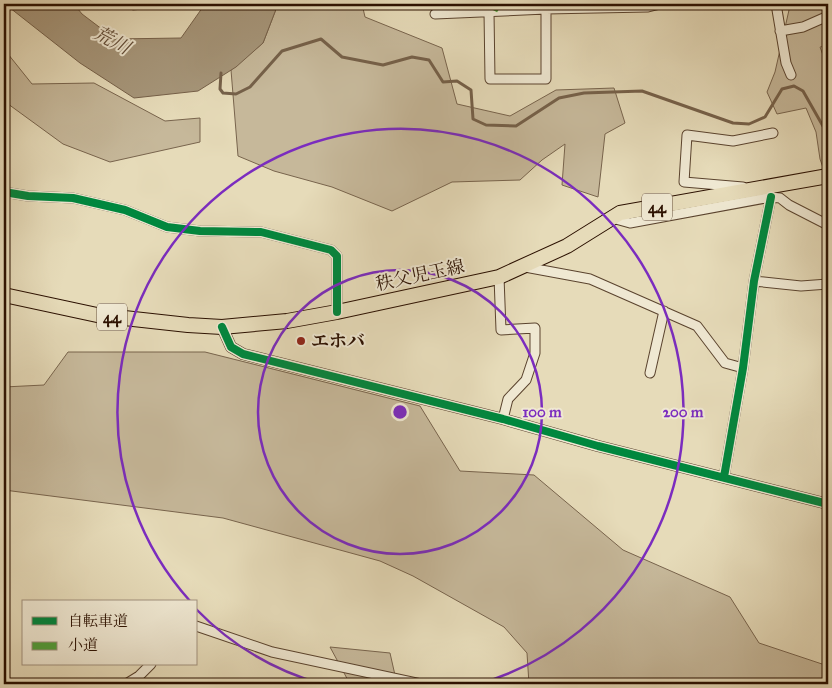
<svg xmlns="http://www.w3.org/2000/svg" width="832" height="688" font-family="'IM FELL Great Primer','Noto Serif JP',serif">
<rect width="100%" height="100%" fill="#e6dbb9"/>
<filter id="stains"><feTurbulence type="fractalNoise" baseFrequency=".004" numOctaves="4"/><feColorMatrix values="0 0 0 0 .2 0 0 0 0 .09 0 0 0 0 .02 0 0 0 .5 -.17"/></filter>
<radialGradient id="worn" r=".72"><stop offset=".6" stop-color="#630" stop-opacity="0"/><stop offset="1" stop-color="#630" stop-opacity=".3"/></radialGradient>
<path fill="#c6b89a" stroke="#78644d" d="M121,4H188L133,10Z
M278,4H362L365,17L442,48L457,104L510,116L556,90L614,88L625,123L605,134L598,197L562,185L565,144L542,160L520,180L452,182L392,211L332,187L274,171L238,156L231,70L263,43Z
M794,4H828V46L820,47L828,69V182L820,159L816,132L806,108L777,114L767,92L775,72L789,10Z
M4,49L32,84L94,83L165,121L200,118V142L110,162L63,144L4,101Z
M68,352H205L420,406L460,471L534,475L623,550L730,597L759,643L828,666V684H529L527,653L504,627L413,576L380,561L223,518L4,490V387L44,385Z
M330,647L390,653L397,684H350Z"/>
<path fill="#a6967a" stroke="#756049" d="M5,4H74L82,14L115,39L181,38L205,4H278L263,43L236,67L198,91L134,98L80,63Z"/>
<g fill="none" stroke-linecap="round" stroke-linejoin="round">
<path stroke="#756049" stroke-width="3" d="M221,73L220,89L223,93L236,94L250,87L282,51L321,39L342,57L383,65L412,57L429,60L443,82L457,81L471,90L473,119L486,125L516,126L559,98L584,93L642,91L733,123L749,124L765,117L782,89L794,86L803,91L828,135"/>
<g stroke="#5a432e" stroke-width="11">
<path id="minor" d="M776,4L786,63L791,75
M489,12L490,79H546V9
M435,14L546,9L648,7L660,4
M780,31L803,27L828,16
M743,187L684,182L687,135L733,141L773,133
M4,192L28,196L73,198L125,210L167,227L200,231L261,232L331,250L337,256V312
M612,218L630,223L771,197L780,198L789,205L828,225
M525,267L590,279L697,326L725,363L743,368
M499,277L501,330L535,328V353L526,380L508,399L503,419
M754,281L801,286L828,284
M650,373L664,311
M724,477L743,368L754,281L771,197
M196,626L272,652L421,684
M126,684L139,676L151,664"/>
</g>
<g stroke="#5a432e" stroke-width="12">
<path id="tertiary" d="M222,327L231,347L243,354L503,419L598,446L828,504"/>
</g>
<g stroke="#2b1000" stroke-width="16">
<path id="primary" d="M4,295L97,315L188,325L222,327L287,321L337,312L499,277L567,246L620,213L828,176"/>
</g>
<use href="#minor" stroke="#efe8d2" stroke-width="9"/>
<use href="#tertiary" stroke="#efe8d2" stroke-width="10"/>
<use href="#primary" stroke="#e6dbb9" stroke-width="14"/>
<path stroke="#51a03c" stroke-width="6" stroke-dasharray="12 6" stroke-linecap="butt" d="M488,4L501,11"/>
<g stroke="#efe8d2" stroke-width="11">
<path id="cycleway" d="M4,192L28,196L73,198L125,210L167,227L200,231L261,232L331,250L337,256V312
M222,327L231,347L243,354L503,419L598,446L828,504
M724,477L743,368L754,281L771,197"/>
</g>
<use href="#cycleway" stroke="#00873e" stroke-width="8"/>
</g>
<g fill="none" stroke="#7b2cbf" stroke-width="2.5">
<circle cx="400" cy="412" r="142"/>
<path d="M322 684A283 283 0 0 1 196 609M190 601A283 283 0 1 1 478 684"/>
</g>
<circle fill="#8f2418" stroke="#efe8d2" stroke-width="2" cx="301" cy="341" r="5"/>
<g text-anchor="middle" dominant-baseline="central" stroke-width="4" stroke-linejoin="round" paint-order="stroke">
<g fill="#efe8d2" stroke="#66513f" stroke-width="1">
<rect x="642" y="193.5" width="30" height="27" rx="4"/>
<rect x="97" y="303.5" width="30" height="27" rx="4"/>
</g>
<g font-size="16" font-weight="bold" fill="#2b1000">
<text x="657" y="207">44</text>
<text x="112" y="317">44</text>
</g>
<g font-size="18" fill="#2b1000" stroke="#efe8d2">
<text transform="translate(420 275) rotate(-12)">秩父児玉線</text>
</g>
<g font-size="18" font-weight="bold" fill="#2b1000" stroke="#efe8d2" text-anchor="start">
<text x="311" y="341">エホバ</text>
</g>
<g font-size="19" font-style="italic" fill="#624c37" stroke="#efe8d2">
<text transform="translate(112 40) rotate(28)">荒川</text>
</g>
</g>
<circle cx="400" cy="412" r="8" fill="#7b2cbf" stroke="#efe8d2" stroke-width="2.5"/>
<g font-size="15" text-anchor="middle" font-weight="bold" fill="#7b2cbf" stroke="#efe8d2" stroke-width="4" stroke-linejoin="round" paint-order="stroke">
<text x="542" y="417">100 m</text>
<text x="683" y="417">200 m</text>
</g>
<rect width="832" height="688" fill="none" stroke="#e6dbb9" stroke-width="20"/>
<rect x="5" y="5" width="822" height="678" fill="none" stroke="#2b1000" stroke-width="2.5"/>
<rect x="10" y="10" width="812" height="668" fill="none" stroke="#2b1000"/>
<rect x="22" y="600" width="175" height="65" fill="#efe8d2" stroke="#a1927e"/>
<rect x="32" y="617" width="25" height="8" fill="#00873e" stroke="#a1927e"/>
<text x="68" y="626" font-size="15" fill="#2b1000">自転車道</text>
<rect x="32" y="642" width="25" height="8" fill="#51a03c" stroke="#a1927e"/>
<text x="68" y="650" font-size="15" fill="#2b1000">小道</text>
<rect width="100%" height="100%" filter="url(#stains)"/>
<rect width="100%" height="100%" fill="url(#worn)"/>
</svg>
